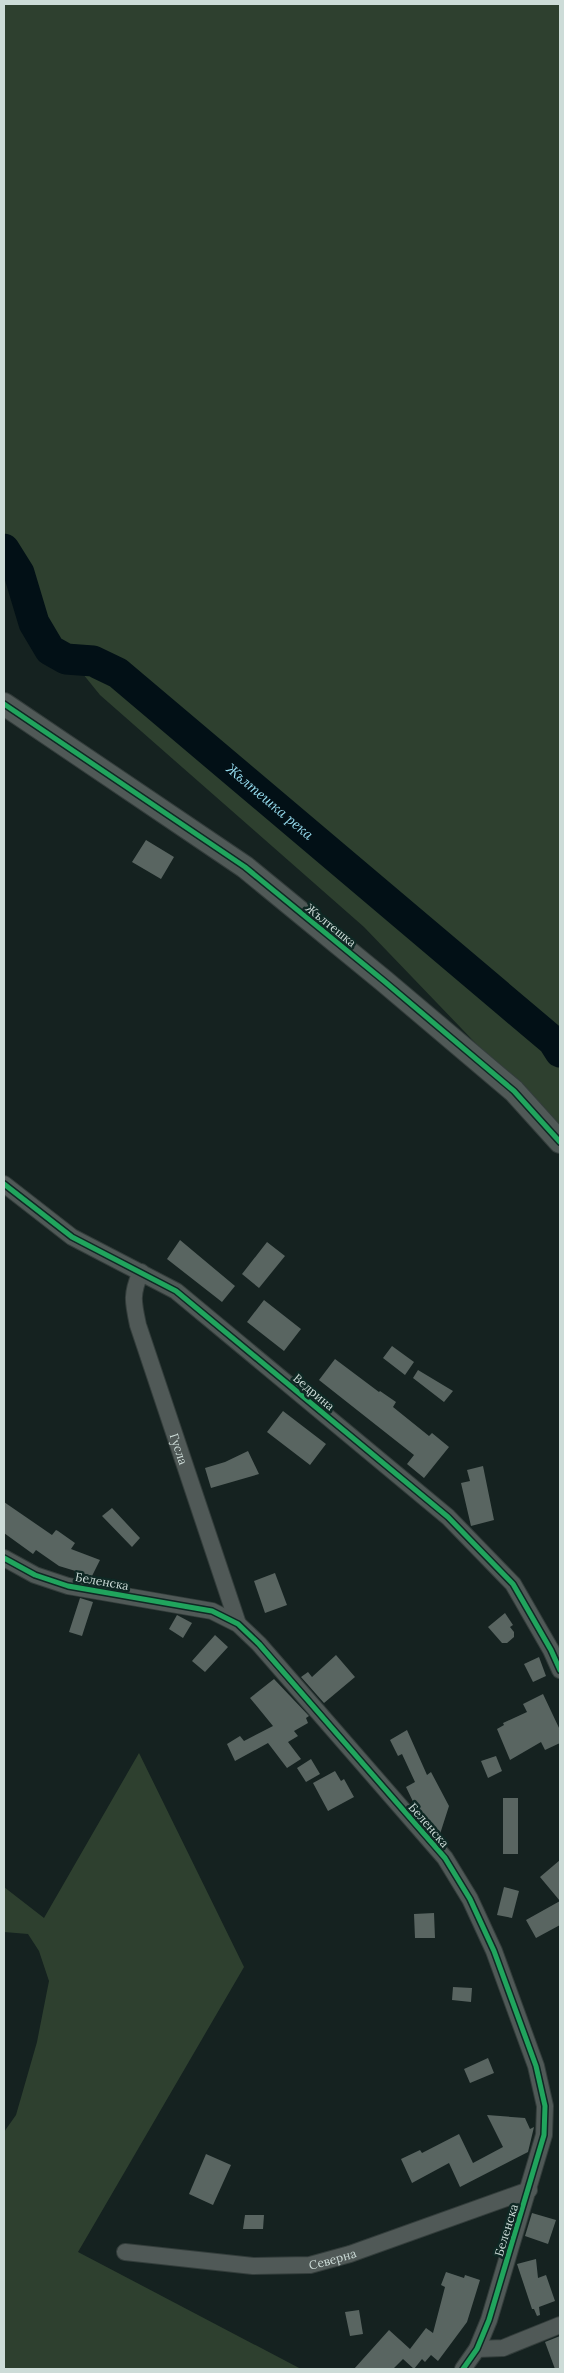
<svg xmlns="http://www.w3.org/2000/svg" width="564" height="2373" font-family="Lora,serif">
<rect width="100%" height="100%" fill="#152220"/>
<path fill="#2e402f" d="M4,4H560V1131L364,927L100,695L32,611L4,571Z
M139,1753L244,1967L78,2252L301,2369H4V2132L16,2115L37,2042L49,1981L39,1951L28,1934L4,1932V1887L44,1918Z"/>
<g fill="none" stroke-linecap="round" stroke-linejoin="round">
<path stroke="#021016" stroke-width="31" id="s1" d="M4,549L19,573L34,623L50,650L66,659L93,661L118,673L553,1041L560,1052"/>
</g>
<path fill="#596561" d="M146,840L174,857L161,879L132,862Z
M180,1240L235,1286L222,1302L167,1259Z
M267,1242L285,1256L259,1288L242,1274Z
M264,1300L301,1329L284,1351L247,1322Z
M392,1346L414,1362L405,1375L383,1358Z
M335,1359L379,1392L380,1391L396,1402L393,1407L429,1436L432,1433L449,1447L424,1478L407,1464L414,1455L319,1380Z
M418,1370L453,1391L444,1402L413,1378Z
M283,1411L326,1444L310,1465L267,1432Z
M248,1451L259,1474L211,1488L205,1468L225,1462Z
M483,1466L494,1520L471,1526L461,1483L470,1481L467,1470Z
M4,1502L52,1535L56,1530L58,1531L75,1543L71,1549L100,1560L92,1576L59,1566L36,1550L33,1554L4,1533Z
M112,1508L140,1538L132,1547L102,1516Z
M275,1573L287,1605L265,1613L254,1581Z
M80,1598L93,1602L82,1636L69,1632Z
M505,1613L513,1625L510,1627L514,1632V1637L507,1643H502L488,1627Z
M177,1615L192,1623L183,1638L169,1629Z
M215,1635L228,1647L205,1672L192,1661Z
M336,1655L355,1677L324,1703L301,1677L308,1672L312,1677Z
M539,1657L546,1676L533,1682L524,1664Z
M274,1679L309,1716L306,1718L308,1723L294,1731L298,1736L288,1742L301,1759L287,1768L268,1743L235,1761L227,1744L240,1736L244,1741L273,1726L250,1698Z
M543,1694L560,1730V1743L545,1750L541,1742L510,1760L497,1729L504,1725L503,1723L527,1712L523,1704Z
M407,1730L427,1775L431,1772L449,1806L440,1834L418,1812L406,1787L415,1782L402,1754L398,1756L390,1740Z
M496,1756L502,1771L488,1778L481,1761Z
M311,1759L320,1774L306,1782L297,1768Z
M335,1771L341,1781L344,1779L354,1797L328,1811L313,1783Z
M503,1798H518V1854H503Z
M560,1860V1901L540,1877Z
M504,1887L519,1891L512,1918L497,1915Z
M560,1901V1925L536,1938L526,1920Z
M434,1913L435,1938H415L414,1914Z
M453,1987L472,1988L471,2002L452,2000Z
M488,2058L494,2073L470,2083L464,2069Z
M487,2115L525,2118L530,2129L534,2127L528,2152L460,2187L449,2163L412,2183L401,2159L420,2150L422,2153L459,2134L473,2163L503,2147Z
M206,2154L231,2165L213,2205L189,2194Z
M532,2213L556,2220L548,2244L525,2236Z
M245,2215H264L263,2229H243Z
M536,2259L538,2278L546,2275L555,2301L539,2307L540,2315L537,2316L534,2309H532L517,2264Z
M446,2272L464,2278L465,2275L480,2280L467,2322L438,2361L431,2355L425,2362L422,2359L414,2369L403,2359L393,2369H354L389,2330L410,2349L426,2328L433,2333L445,2287L441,2285Z
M359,2310L363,2334L350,2336L345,2312Z
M560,2336V2369H555L545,2342Z"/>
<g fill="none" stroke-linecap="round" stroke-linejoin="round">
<g stroke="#333d3b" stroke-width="18">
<g id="minor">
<path d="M4,1184L72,1237L176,1291L448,1517L513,1584L551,1650L560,1670"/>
<path id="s2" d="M141,1272C131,1294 133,1302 138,1325L238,1624"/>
<path d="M4,1558L35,1575L68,1586L212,1611L238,1624L259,1644L445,1858L470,1899L494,1951L536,2066L545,2106L544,2135L489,2320L477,2349L463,2369"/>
<path id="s3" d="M125,2252L253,2266L310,2265L350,2254L529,2190"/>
<path d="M477,2349L503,2348L560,2325"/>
</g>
</g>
<g stroke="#333d3b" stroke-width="24">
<path id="secondary" d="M4,704L245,867L384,981L514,1091L560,1142"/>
</g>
<use href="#minor" stroke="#505957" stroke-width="16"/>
<use href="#secondary" stroke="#505957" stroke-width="22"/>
<g stroke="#0f2824" stroke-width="8">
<path id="cycleway" d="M4,704L245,867L384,981L514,1091L560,1142
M4,1184L72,1237L176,1291L448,1517L513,1584L551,1650L560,1670
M4,1558L35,1575L68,1586L212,1611L238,1624L259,1644L445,1858L470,1899L494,1951L536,2066L545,2106L544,2135L489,2320L477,2349L463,2369"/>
</g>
<use href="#cycleway" stroke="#20a55d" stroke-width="5"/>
</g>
<g text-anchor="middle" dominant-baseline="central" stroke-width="5" stroke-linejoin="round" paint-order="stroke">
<g font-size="12" fill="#cddcd8" stroke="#0f2824">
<text transform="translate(331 925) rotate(39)">Жълтешка</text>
<text transform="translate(314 1392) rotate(40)">Ведрина</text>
<text stroke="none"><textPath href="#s2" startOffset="185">Гусла</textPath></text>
<text transform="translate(102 1581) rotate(10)">Беленска</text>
<text transform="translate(429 1825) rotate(49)">Беленска</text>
<text transform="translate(506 2230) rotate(-73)">Беленска</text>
<text stroke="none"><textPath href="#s3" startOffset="209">Северна</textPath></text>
</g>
<g font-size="14" font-style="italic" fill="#96dcef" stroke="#0f2824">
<text stroke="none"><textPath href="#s1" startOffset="384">Жълтешка река</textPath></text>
</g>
</g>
<rect width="564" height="2373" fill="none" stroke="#cddcd8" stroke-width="10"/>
</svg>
